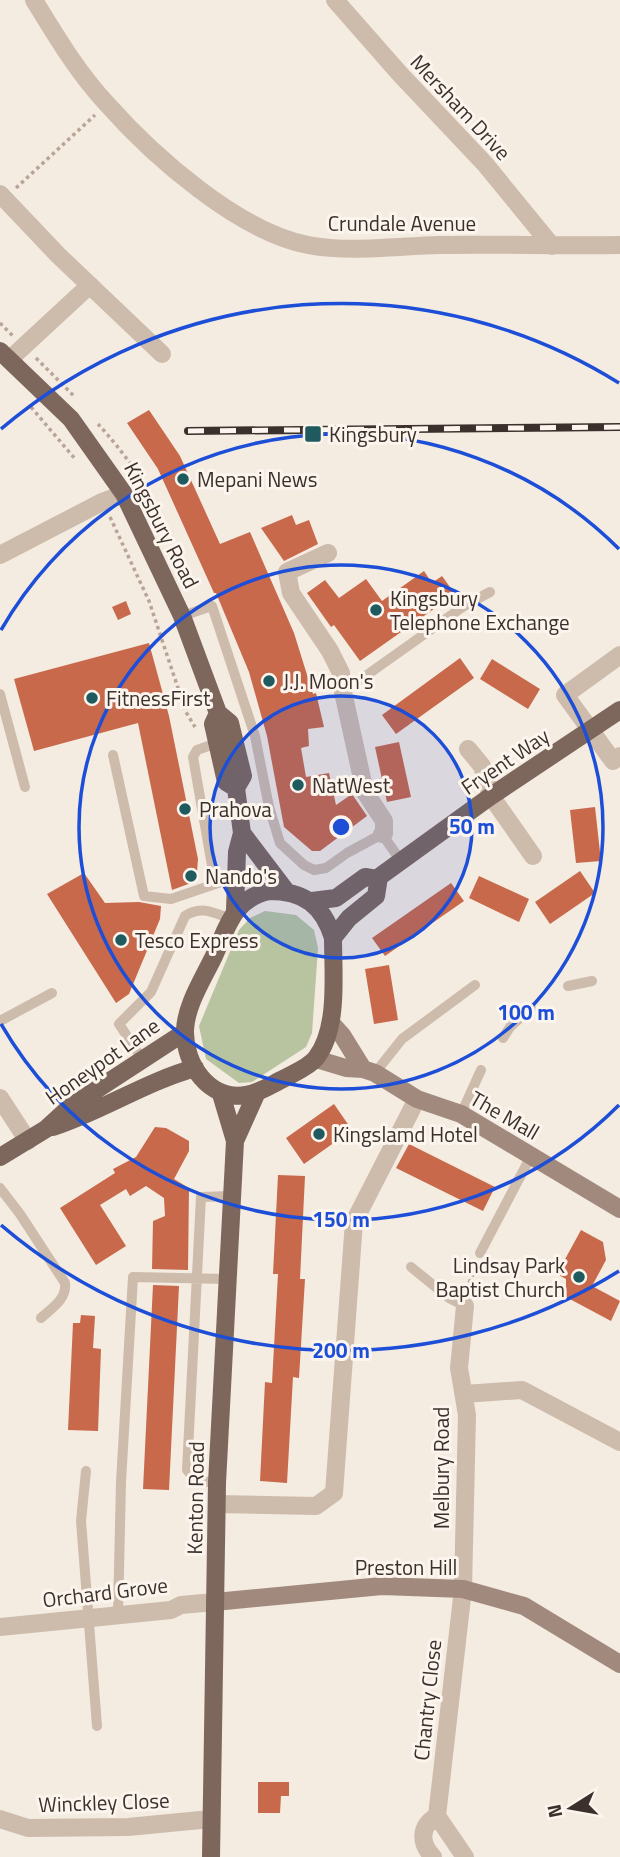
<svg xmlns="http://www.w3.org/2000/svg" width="620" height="1857" font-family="'Titillium Web',sans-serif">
<rect width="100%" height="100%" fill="#f4ebe1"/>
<path fill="#b8c4a0" d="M265,911L296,915L314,930L318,948L312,1033L306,1047L252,1082L239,1083L206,1059L199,1026L239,930L250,918Z"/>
<path fill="#c8694b" d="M149,410L180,456L220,544L250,532L294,633L313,694L316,693L324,727L308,729L309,746L301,748L306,777L329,773L336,805L352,794L367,816L320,851H312L284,827L267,736L249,672L216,593H214L158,469L127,423Z
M292,515L296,525L309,520L318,544L284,561L261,528Z
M424,571L432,583L442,576L455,594L360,661L334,625L331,627L307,593L325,580L339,598L366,579L382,601Z
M126,601L131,614L118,620L112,607Z
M149,643L169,716L198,859L197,872L191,883L172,890L138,723L34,751L14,679Z
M460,658L474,678L396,734L382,715Z
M492,659L540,689L528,709L480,679Z
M399,742L411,797L387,802L375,747Z
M595,807L601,861L576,863L570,810Z
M580,871L595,893L550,924L535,902Z
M84,873L105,903L139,902L161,906L160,919L129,994L116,1003L47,894Z
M479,876L529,899L519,922L469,898Z
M451,883L464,901L385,956L372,938Z
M389,965L398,1020L374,1024L365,969Z
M334,1104L352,1130L304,1164L286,1138Z
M155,1127L166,1128L189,1141V1151L174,1179L189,1188L188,1270L152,1269L153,1221L165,1216L164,1198L146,1186L130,1196L126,1189L100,1205L126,1246L96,1265L60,1208L115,1173L113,1169L136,1157Z
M409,1144L495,1187L483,1211L396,1168Z
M278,1175L305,1176L300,1279H305L299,1378L293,1377L287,1483L260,1481L265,1382L272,1383L278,1274H273Z
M581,1230L603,1242L606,1260L592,1286L620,1301L611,1321L566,1297V1279L557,1274Z
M153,1285L179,1286L169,1490L143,1489Z
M81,1315L95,1316L93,1348L101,1349L98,1431L68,1430L73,1323H80Z
M258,1782H289V1796H281L280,1813H258Z"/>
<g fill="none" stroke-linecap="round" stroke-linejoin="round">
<path stroke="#b9a596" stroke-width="3.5" stroke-dasharray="3.5 3.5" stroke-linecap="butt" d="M16,188L95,115
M0,323L13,336
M36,358L75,397
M31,407L76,460
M98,424C119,447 156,492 158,524
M110,517L149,601L186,712L195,727
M466,1289L478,1264"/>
<path stroke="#cdbbac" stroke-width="10" d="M182,616L212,606L255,736L269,807L280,843L304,865L314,870L326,868L347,853L382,834L401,861
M343,692L464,606L490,592
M0,694L25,787
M217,743L197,750L193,757L214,877L221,882
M113,755L144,896L171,899L221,882H238
M568,986L592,981
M0,1021L52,993
M503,1038L510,1027L531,1008
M143,1060L119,1024L151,992L185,916C202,905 214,913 231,919
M375,1073L402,1039L475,985
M461,1114L481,1070
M0,1188L20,1214L65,1283C67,1299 52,1308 41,1318
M480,1253L531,1156
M411,1267L449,1298L465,1306
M86,1471L81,1521L97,1726
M217,1483L195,1480L187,1470L201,1197L232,1196
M118,1614L121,1482L133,1277L226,1279"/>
<path stroke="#cdbbac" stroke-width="18" d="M34,0C56,36 78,73 107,104C153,156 239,232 308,245C350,253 397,246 440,245C500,244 560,246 620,245
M335,0L400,74L485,164L552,246
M0,194L58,255L162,354
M10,359L90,285
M328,553L287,572L291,593L330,651L341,673L343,692L365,792L384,821V833L382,834
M0,555L102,502L124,494
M620,655L565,695L613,761L620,756
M468,749L482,766L491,796L533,856
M0,1098L28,1141
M464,1394L522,1390L620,1442
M217,1504L316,1506L334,1493L354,1222L417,1099
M0,1627L171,1610L181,1605L215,1602
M0,1819L28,1828L128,1827L211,1819
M433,1857C419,1842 420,1826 437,1816
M465,1857L437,1816L463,1589L467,1415L459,1368L465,1306"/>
<path stroke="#a18a7d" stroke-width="18" d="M331,1023L342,1035L363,1069
M316,1059L346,1068L363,1069L375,1073L417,1099L461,1114L620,1209
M215,1602L382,1586L463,1589L524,1606L620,1664"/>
<path stroke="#7d675c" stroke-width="18" d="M0,351L71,419L124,494L182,616L218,713L230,723L243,776L236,788L242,833L237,852L235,910
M218,713L213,724L226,782L236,788
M242,833L286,891
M269,891C304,891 323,905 333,938C333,973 339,1029 316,1058C309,1067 294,1073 285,1078C272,1084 260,1093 246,1095C209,1101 184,1064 185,1030C186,1005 203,979 214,956C228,926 233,899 269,891Z
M312,901L336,898L365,877L377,879
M333,938L349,918L376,896L379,877L491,796L620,710
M53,1127C102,1111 145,1082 195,1068
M235,1141L257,1092
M0,1157L46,1129L70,1107L185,1032
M211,1857L217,1483L235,1141L221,1094"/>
<g stroke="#3b302b" stroke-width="8">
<path id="rail" d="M188,431L620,427"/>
</g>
<use href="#rail" stroke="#fbf5ee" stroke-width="5" stroke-dasharray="16" stroke-linecap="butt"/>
</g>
<circle cx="341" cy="827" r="131" fill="#1d4ed8" fill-opacity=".12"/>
<g fill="none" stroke="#1d4ed8" stroke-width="3.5">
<circle cx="341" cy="827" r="131"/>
<circle cx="341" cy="827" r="262"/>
<path d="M619 1105A393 393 0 0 1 1 1024M1 630A393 393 0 0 1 619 549"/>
<path d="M619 1271A524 524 0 0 1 1 1225M1 429A524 524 0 0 1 619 383"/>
</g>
<g fill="#1f5a5e" stroke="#fbf5ee" stroke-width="2.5">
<rect x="304" y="425" width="18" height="18" rx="3.5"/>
<circle cx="183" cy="479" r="7"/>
<circle cx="376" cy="610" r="7"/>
<circle cx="269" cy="681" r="7"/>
<circle cx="92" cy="698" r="7"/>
<circle cx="298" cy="785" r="7"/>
<circle cx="185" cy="809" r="7"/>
<circle cx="191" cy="876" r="7"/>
<circle cx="121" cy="940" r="7"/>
<circle cx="319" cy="1134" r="7"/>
<circle cx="579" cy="1277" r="7"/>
</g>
<g text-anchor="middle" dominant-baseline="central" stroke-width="6" stroke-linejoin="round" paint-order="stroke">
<g font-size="21" fill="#3b302b" stroke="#fbf5ee">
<text transform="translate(461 107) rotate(47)">Mersham Drive</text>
<text x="402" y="223">Crundale Avenue</text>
<text transform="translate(162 525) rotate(63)">Kingsbury Road</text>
<text transform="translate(505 761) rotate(-34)">Fryent Way</text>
<text transform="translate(102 1061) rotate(-35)">Honeypot Lane</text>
<text transform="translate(505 1115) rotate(30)">The Mall</text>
<text transform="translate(441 1468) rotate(-90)">Melbury Road</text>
<text transform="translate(195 1498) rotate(-89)">Kenton Road</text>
<text x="406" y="1567">Preston Hill</text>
<text transform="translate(105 1592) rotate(-7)">Orchard Grove</text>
<text transform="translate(427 1700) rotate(-84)">Chantry Close</text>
<text transform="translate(104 1802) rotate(-2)">Winckley Close</text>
</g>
<g font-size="21" fill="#3b302b" stroke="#fbf5ee" text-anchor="start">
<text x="329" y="434">Kingsbury</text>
<text x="197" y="479">Mepani News</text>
<text x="390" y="598">Kingsbury<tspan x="390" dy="24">Telephone Exchange</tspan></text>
<text x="283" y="681">J.J. Moon's</text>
<text x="106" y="698">FitnessFirst</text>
<text x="312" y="785">NatWest</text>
<text x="199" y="809">Prahova</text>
<text x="205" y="876">Nando's</text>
<text x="135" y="940">Tesco Express</text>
<text x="333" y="1134">Kingslamd Hotel</text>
<text x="565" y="1265" text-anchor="end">Lindsay Park<tspan x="565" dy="24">Baptist Church</tspan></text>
</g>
</g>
<circle cx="341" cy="827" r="10" fill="#1d4ed8" stroke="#fbf5ee" stroke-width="3.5"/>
<g font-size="21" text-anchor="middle" font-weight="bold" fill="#1d4ed8" stroke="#fbf5ee" stroke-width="6" stroke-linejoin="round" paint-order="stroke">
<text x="472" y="834">50 m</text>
<text x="526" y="1020">100 m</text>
<text x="341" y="1227">150 m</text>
<text x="341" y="1358">200 m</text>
</g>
<g transform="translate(571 1808) rotate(259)" stroke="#fbf5ee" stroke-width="5" paint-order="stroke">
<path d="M0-5L12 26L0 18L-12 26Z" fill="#3b302b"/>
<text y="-10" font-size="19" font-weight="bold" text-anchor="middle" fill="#3b302b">N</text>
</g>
</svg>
